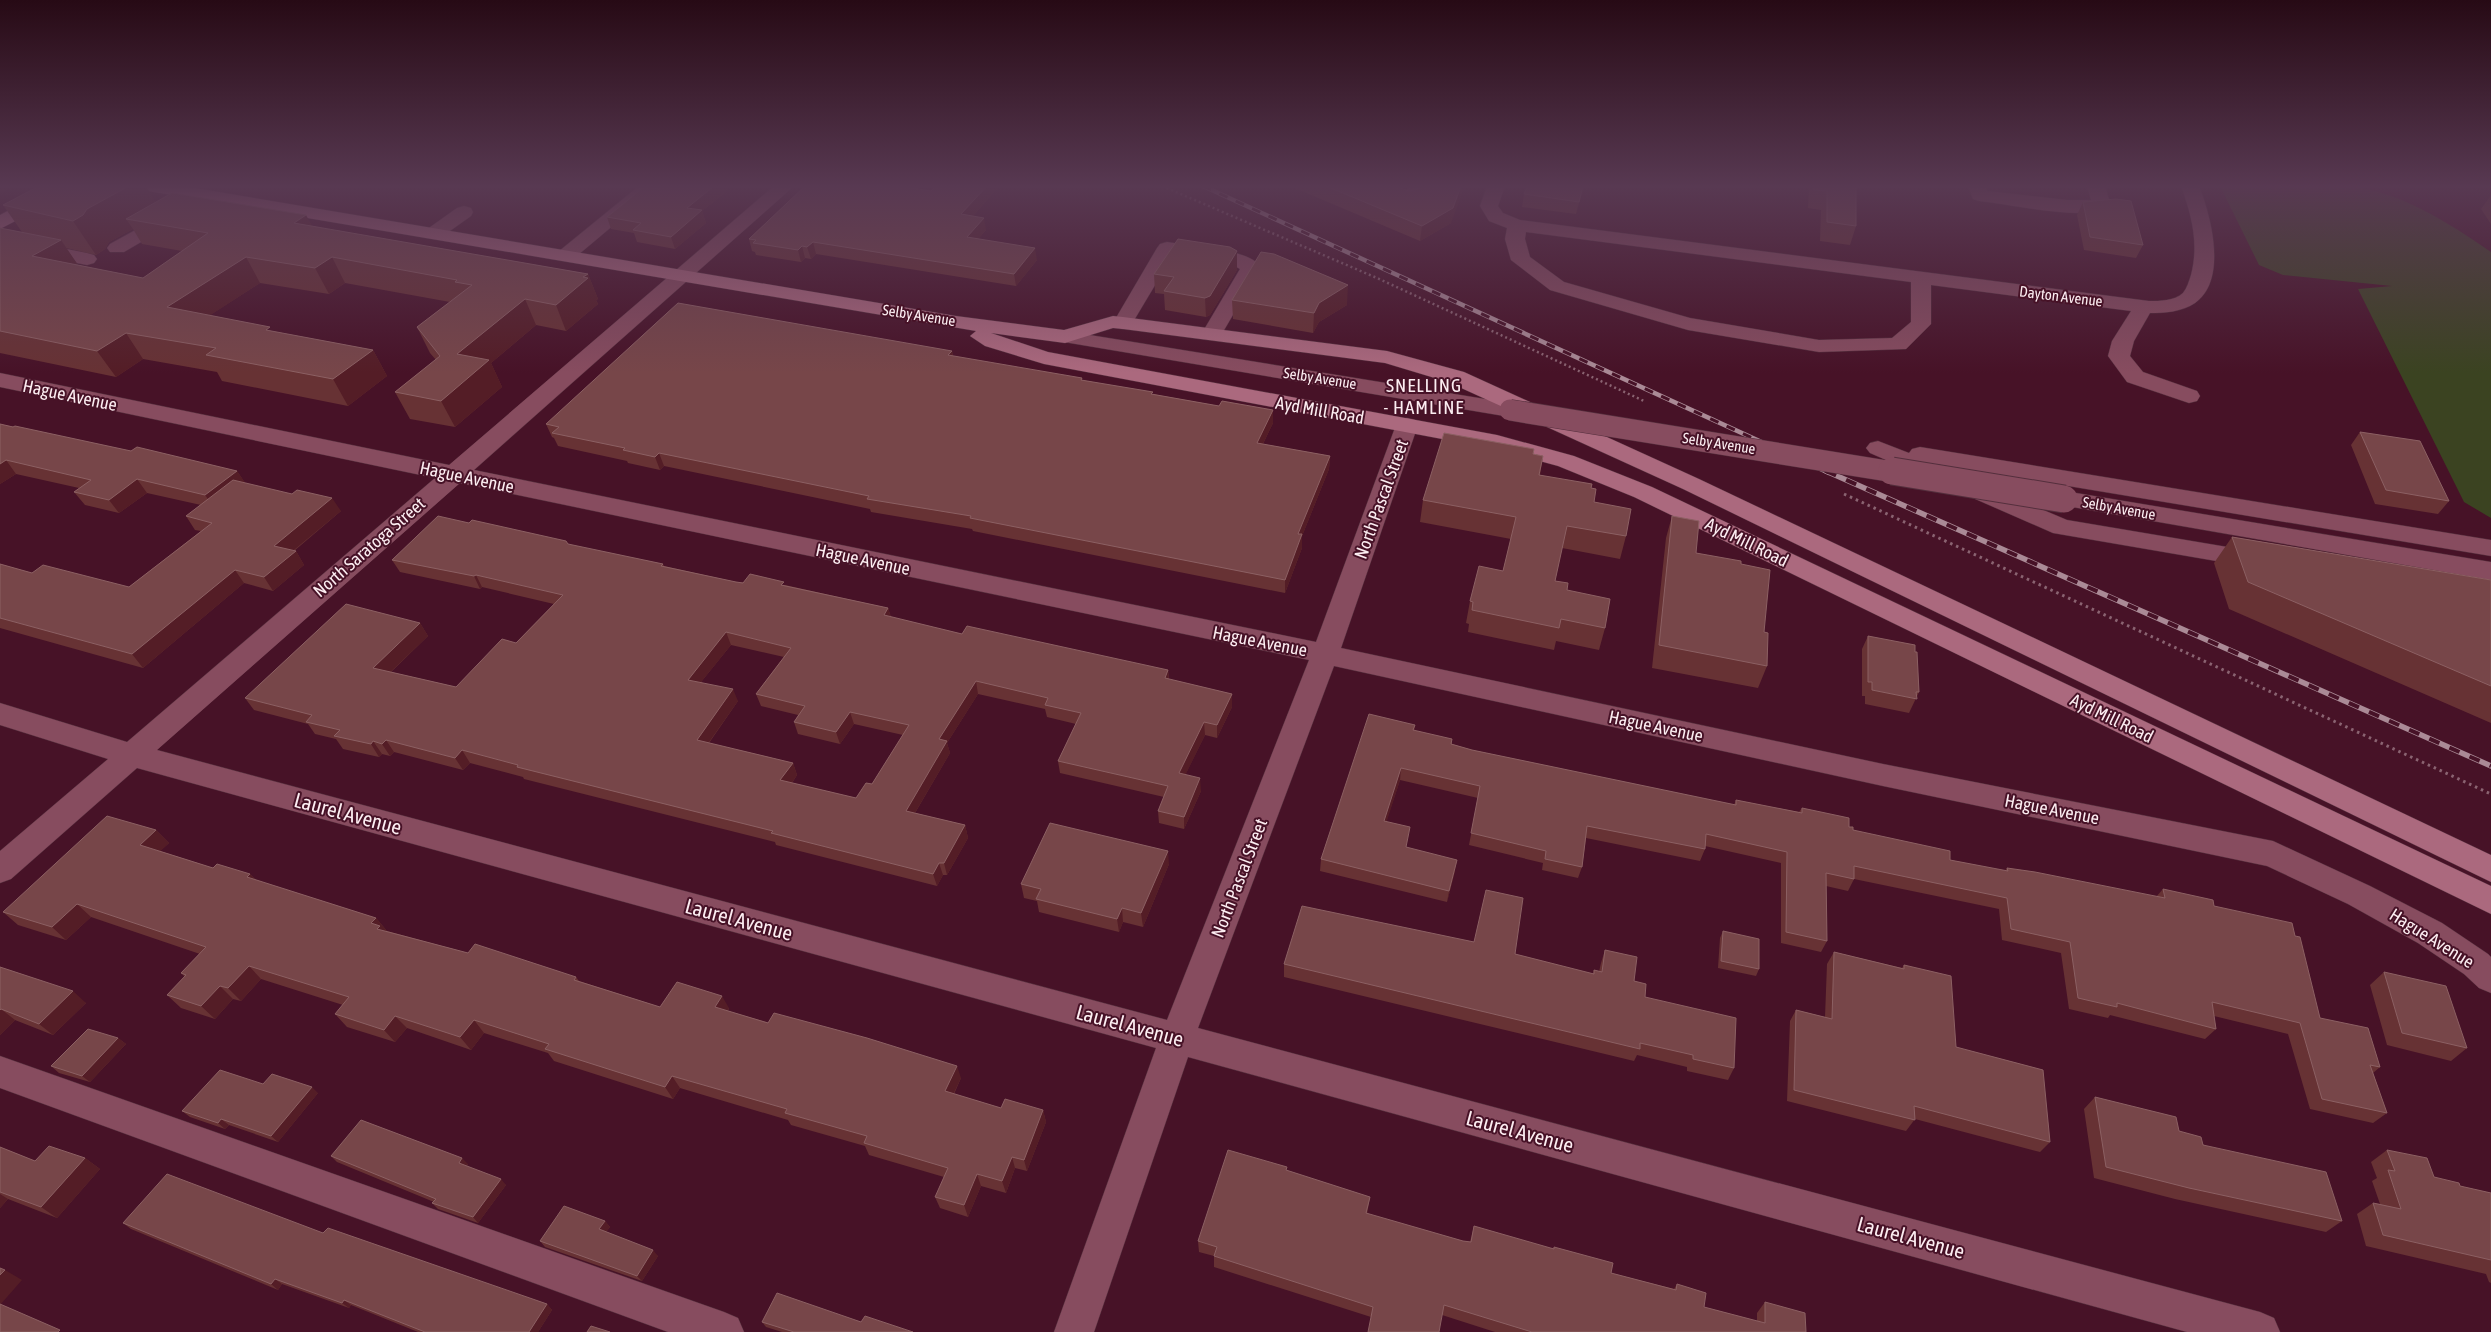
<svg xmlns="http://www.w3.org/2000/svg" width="2491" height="1332" font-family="'Asap Condensed',sans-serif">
<rect width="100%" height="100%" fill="#471227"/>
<path fill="#3b4321" d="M2220,186C2262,186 2305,184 2346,186C2399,190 2449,223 2491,252V518L2464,502L2358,289L2392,286L2283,275L2259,265Z"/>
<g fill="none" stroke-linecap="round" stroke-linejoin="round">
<g stroke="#542f3d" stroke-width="1">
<path id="minor" d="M639,186L659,187L572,260H558L555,256L558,252Z
M774,186H794L474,470L1316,642L1396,425L1399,420L1407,418L1415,420L1418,425L1341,648L1883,764L2273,841L2370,886L2442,923L2488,954L2491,957V993L2479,988L2464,974L2418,943L2348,904L2267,866L1883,786L1334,666L1198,1028L2260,1312L2274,1318L2280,1332H2187L1188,1057L1094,1332H1054L1156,1048L137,768L11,879L0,883V851L108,759L0,725V703L127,742L435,478L0,387V373L449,465ZM460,483L1309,660L1167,1020L157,750Z
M1363,186H1392L1406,191L1408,186H1426L1419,201L1408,204L1366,190Z
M1487,186H1505L1498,206L1503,213L1520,220L2149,301C2160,301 2174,301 2183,293C2187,288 2189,281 2191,275C2199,244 2192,216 2181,186H2199C2211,216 2228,280 2195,303C2182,312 2164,313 2150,313L2134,341L2130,356L2143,372L2197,391L2200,396L2197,401L2189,403L2127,382L2108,356L2112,341L2131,311L1931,285V324L1906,349L1819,352L1688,330L1550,290L1511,260L1505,239L1507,228L1489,221L1480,206ZM1526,232L1911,282V322L1892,338L1819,340L1690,318L1564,282L1530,257L1525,239Z
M1968,186H1986L1987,191L2067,200H2091L2087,186H2105L2111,206L2109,210C2074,219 2015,205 1979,201L1973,199Z
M464,206L471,208L473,212L471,216L440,238H426L423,234L426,230L457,208Z
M170,211L177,213L179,217L177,221L124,252H110L107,248L110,244Z
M0,236L87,253L94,255L97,259L94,263L87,265L0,248Z
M1167,242C1189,246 1248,248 1261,267L1220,337L1213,339L1206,337L1202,333L1240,269L1231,264L1173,255L1130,327L1123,329L1116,327L1113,323L1157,248L1160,244Z
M1065,331L1510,403L1518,405L1521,410L1518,415L1510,417L1058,341L1054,337L1058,333Z
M1878,441L1909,453L1912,449L1920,447L2491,540V556L1935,464L2067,520L2257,552L2266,554L2270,560L2266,566L2257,568L2053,533L1870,453L1866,448L1870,443Z
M2064,491L2491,562V580L2055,504L2052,499L2055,494Z
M0,1056L724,1312L738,1318L744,1332H668L0,1088Z"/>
</g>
<g stroke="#542f3d" stroke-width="1">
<path id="major" d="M54,186H78L75,190L0,229V215Z
M139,186H183L956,316L1064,330L1113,316L1123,317L1387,351L1464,372L1699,479L2491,855V882L1683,489L1448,382L1385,363L1123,329L1113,328L1065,343L991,333L1048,352L1497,435L1574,456L1652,487L2491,886V914L1634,497L1558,466L1495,449L1044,364L985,346L970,336L976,331L148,191L142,190Z"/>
</g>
<path stroke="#8a6371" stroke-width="2.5" stroke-dasharray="2 3" stroke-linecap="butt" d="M1162,186L1377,278L1644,401"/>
<path stroke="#8a6371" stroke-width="3" stroke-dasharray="2.5 4" stroke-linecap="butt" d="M1844,494L2491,794"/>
<use href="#minor" fill="#874c5f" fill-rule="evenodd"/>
<use href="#major" fill="#ab697e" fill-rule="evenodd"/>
<g stroke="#aa8a96" stroke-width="4.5">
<path id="rail-far1" d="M1203,186L1829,473"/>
</g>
<g stroke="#aa8a96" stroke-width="5.5">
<path id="rail" d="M1826,471L2491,766"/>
</g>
<use href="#rail-far1" stroke="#471227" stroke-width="3" stroke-dasharray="9" stroke-linecap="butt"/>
<use href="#rail" stroke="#471227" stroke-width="4" stroke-dasharray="11" stroke-linecap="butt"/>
<g stroke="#542f3d" stroke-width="22" stroke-linecap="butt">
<path id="minor-bridge-far1" d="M1510,410L1900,473"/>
</g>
<g stroke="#542f3d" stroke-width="29" stroke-linecap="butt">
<path id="minor-bridge" d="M1892,471L2064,499"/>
</g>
<use href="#minor-bridge-far1" stroke="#874c5f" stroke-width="21"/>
<use href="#minor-bridge" stroke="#874c5f" stroke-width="27"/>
</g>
<path fill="#673234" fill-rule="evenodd" d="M936,186H995V191L973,216L986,230L978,239L1037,260L1016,286L816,254L811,259L805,258L801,262L756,255L755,252L752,251L749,239L931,191Z
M1290,186H1395L1451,223L1420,241Z
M1584,186L1576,214L1522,207L1524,194Z
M1809,186H1856V226L1850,245L1820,241L1821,210L1808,208Z
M660,189L726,192L702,211L706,223L675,249L637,242L634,233L611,229L607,217Z
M2491,195V224L2481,209Z
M156,202L312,227L588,274L598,299L596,300L598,304L566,331L536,325L491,363L502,387L455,427L410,419L395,392L436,360L430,353L417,327L450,302L345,283L329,294L260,283L210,315L272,331L373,350L387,376L348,406L222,381L217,372L143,359L116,377L0,353V228L22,232L3,205ZM133,229L142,244L182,251L143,278L78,265L66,248L96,255L105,249L109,242Z
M2083,202L2143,245L2136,258L2084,250L2077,215Z
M1237,251V270L1210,315L1206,317L1165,310L1164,294L1155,293L1154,274Z
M1232,300L1347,305L1319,322L1313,333L1233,319Z
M952,351L953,356L1082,380L1153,394L1219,406L1273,410V423L1263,444L1330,456L1329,469L1302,536V548L1285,593L973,531L972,529L871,512L870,509L664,466L660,470L628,463L627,461L558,446L554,438L552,437L546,424Z
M0,424L131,451L237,471L245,483L341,511L294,551H296L304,565L273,591L244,583L143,668L0,628V564L32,573L129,587L201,531L195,530L186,516L201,505L147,493L119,513L85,505L74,492L79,488L16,474L0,484Z
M2360,432L2449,501L2438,514L2375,504L2351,445Z
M1534,449L1533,454L1543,456L1540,475L1591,488L1594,502L1626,536L1620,559L1562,548L1555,581L1567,590L1605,628L1599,650L1556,641L1554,650L1468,632L1469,624L1466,623L1470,601L1503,571L1511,539L1420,522L1423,500Z
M1672,516L1696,553L1741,564L1764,632L1767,666L1758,688L1652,668L1666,538Z
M2232,537L2491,580V723L2229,609L2214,563Z
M568,545L663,564L664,566L736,582L785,585L888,608L891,617L962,634L1168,670L1169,679L1232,694V707L1217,738L1205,735L1185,775L1201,791L1184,829L1159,823L1158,811L1164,797L1060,773L1058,761L1076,724L1047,717L1045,709L978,694L947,743L950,753L915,813L965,825L968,838L947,875H943L937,886L776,845L775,842L524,779L523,777L470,763L463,770L394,752L390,756L382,754L379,757L343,749L336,739L315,734L308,724L254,710L245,698L420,623L428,636L391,672L456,687L516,643L554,604L482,587L480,589L400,572L392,560ZM731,645L784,657L756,694L761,706L798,715L794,722L798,734L840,744L854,724L903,735L872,784L856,798L792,783L797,775L793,763L709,743L738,701L701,682Z
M1868,636L1915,652L1919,692L1909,713L1865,704V696H1862V649Z
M1415,725L1414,731L1452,739V744L1472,750L1734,805L1736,800L1799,812L1802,808L1849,827L1853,830L1950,860L2005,871L2007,868L2156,897L2163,889L2214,906L2295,936L2320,1018L2380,1067L2373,1073L2387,1113L2373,1123L2310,1109L2288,1034L2214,1016L2216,1029L2205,1039L2110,1015L2108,1018L2069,1009L2061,953L2002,940L1999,909L1854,879L1848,891L1826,886L1827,941L1821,952L1781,943V863L1705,846V849L1700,861L1586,838L1582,867L1578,878L1542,870L1543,863L1469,845L1478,798L1400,780L1386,822L1407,848L1455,871L1447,902L1320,871L1321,859Z
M156,830L169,843L160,851L213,868L250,874L256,880L376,918L387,931L468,953L576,977L579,981L660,1007L729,1008L728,1011L961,1078L954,1094L1001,1108L1043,1110L1046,1122L1027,1171L1015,1168L1006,1193L981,1186L968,1217L940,1208L935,1197L944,1177L869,1155L865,1146L791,1125L788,1120L680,1088L673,1099L554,1061L548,1053L484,1033L471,1050L407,1028L395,1042L347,1027L335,1014L343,1005L261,979L241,1001L233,999L215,1019L181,1008L167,995L185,977L181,973L200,954L91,917L66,940L18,925L3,912Z
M1169,864L1143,927L1123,922L1119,932L1039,912L1037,901L1024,898L1021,884Z
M1723,931L1759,969L1756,976L1718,968L1720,938Z
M1605,950L1634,981L1645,997L1734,1068L1728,1080L1687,1071V1067L1637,1055L1634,1061L1284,977V964L1515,954L1593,974L1594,970L1599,972L1601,963Z
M1834,952L1902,968L1904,965L1956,1047L2050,1142L2040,1152L1915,1119L1906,1131L1787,1101L1790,1021L1796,1010L1825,1017L1827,964Z
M0,967L86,1003L53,1035L15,1020L0,1035Z
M2384,972L2467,1048L2451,1061L2387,1045L2370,985Z
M118,1038L126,1044L90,1082L59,1073L51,1066Z
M318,1093L278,1142L229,1125L225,1129L190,1117L182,1111Z
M2095,1097L2179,1131L2342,1221L2326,1232L2175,1199L2094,1178L2084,1109Z
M0,1147L35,1161L85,1158L100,1169L57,1218L8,1199L0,1208Z
M2387,1150L2434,1177L2460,1186L2491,1193V1283L2489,1282L2486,1274L2366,1246L2357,1214L2373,1203L2380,1204L2372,1181L2377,1178L2371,1162Z
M331,1156L468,1164L467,1166L506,1185L478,1223L438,1209L432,1203L434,1202L337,1162Z
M1287,1171L1370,1197L1367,1214L1463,1241L1470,1242L1474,1226L1553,1249L1554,1247L1611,1273L1674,1289L1677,1284L1704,1307L1757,1321V1313L1765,1302L1806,1332H1495L1442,1315L1371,1317L1214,1267V1256L1199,1252L1198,1241Z
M605,1221L610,1227L606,1232L658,1256L642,1281L545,1247L540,1241Z
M123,1223L323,1233L547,1304L552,1310L538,1332H418L351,1305L349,1308L282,1284L278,1290L131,1229Z
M762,1322H861L913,1332H782L766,1327Z"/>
<path fill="#541d26" d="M0,186H15L0,194Z
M129,186H146L162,213L126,219L133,229L109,242L105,249L96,255L73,221L87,209Z
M714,186H725L726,192L702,211L706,223L675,249L671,237L687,208Z
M987,186H995V191L963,227L961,214Z
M1461,186H1465L1451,223L1420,241L1422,226Z
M1583,186H1584L1576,214Z
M306,215L320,240L294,223Z
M984,218L986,230L969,249L967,237Z
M61,240L78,265L32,256Z
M813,242L816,254L811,259L807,247Z
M802,246L805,258L801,262L798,250Z
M1035,248L1037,260L1016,286L1014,274Z
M1237,251V270L1210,315L1206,317L1205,298Z
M246,257L260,283L183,333L167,307Z
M332,257L345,283L329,294L315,268Z
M588,274L598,299L596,300L598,304L566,331L556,305Z
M1348,285L1347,305L1319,322L1313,333L1314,313L1319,303Z
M525,299L536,325L491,363L502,387L455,427L441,401L457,354Z
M126,333L143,359L116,377L97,351Z
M373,350L387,376L348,406L333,379Z
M952,351L954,363L948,355Z
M1273,410V423L1257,456V443Z
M659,453L664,466L660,470L655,457Z
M1330,456L1329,469L1302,536V548L1285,593V580L1298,534Z
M6,460L16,474L0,484V464Z
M237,471L246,484L215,509L205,495Z
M137,479L147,493L119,513L109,500Z
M332,498L341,511L283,559L274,546Z
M296,551L304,565L273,591L264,577Z
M235,570L244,583L143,668L132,654Z
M476,575L482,587L480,589L474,576Z
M888,608L892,621L884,615Z
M420,623L428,636L382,680L373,668Z
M726,632L731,645L693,692L688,680Z
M1168,670L1169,683L1165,678Z
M976,681L978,694L947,743L950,753L909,823L906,811L939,739Z
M733,689L738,701L702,752L697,740Z
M1232,694V707L1217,738V725Z
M850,712L854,724L840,744L836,732Z
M1204,722L1205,735L1180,786L1179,773Z
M386,740L394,752L390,756L382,744Z
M373,741L382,754L379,757L371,744Z
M462,750L470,763L463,770L455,758Z
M793,763L797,775L785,793L780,780Z
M1401,768L1400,780L1383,833L1384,821Z
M1200,778L1201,791L1184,829V817Z
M965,825L968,838L947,875L944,863Z
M156,830L169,843L153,858L140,845Z
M1168,851L1169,864L1143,927L1141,913Z
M1457,860L1455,871L1447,902L1449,891Z
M939,863L943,875L937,886L933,874Z
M250,874L262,887L247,877Z
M77,904L91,917L66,940L52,927Z
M1122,908L1123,922L1119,932L1117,919Z
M376,918L387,931L386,932L388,942L371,923Z
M249,966L261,979L241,1001L228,988Z
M220,986L233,999L215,1019L201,1006Z
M73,991L86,1003L53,1035L39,1024Z
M722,996L729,1008L722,1020L715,1007Z
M1,1009L15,1020L0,1035V1010Z
M395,1016L407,1028L395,1042L384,1030Z
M474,1020L484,1033L471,1050L460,1037Z
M118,1038L126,1044L90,1082L82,1076Z
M957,1066L961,1078L949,1103L945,1091Z
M672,1076L680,1088L673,1099L665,1087Z
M312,1087L318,1093L278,1142L271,1136Z
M1043,1110L1046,1122L1027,1171L1024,1160Z
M221,1119L229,1125L225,1129L218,1123Z
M1012,1157L1015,1168L1006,1193L1002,1181Z
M85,1158L100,1169L57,1218L41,1207Z
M462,1158L468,1164L465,1168L459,1163Z
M977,1174L981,1186L968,1217L964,1205Z
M501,1179L506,1185L478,1223L473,1217Z
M0,1194L8,1199L0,1208Z
M605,1221L610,1227L604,1235L599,1229Z
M653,1250L658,1256L642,1281L637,1276Z
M5,1270L22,1280L0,1305V1275Z
M275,1279L282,1284L278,1290L271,1284Z
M344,1300L351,1305L349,1308L342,1303Z
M547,1304L552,1310L538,1332H529Z"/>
<path fill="#774649" stroke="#8c6063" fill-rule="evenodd" d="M39,186H129L87,209L83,215L73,221L3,205Z
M663,186H714L687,208L702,210L671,237L633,230L641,223L607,217L644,187L660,189Z
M805,186H900L931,191L936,186H987L961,214L984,218L967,237L1035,248L1014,274L813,242L807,247L802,246L798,250L753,243L756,240L749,239Z
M1326,186H1395L1409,191L1421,188L1422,186H1461L1453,208L1422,226Z
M1527,186H1583L1579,202L1524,194Z
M1814,186H1856V226L1827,222V191L1814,190Z
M172,193L306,215L294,223L588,274L583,277L588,278L556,305L525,299L457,354L489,360L441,401L395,392L440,356L417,327L472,285L455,282L457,280L332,257L315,268L246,257L167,307L270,327L266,330L373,350L333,379L206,355L216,348L126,333L97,351L0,331V228L61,240L32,256L143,278L208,233L126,219Z
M2116,199L2131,201L2143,245L2090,237L2083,202Z
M1178,239L1230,247L1237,251L1210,296L1205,298L1164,291L1174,277L1154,274Z
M1261,252L1274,254L1348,285L1319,303L1314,313L1232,300Z
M678,303L952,351L948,355L1082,378L1081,380L1153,392L1151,394L1219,406L1222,401L1273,410L1257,443L1330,456L1298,534H1302L1285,580L970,518L971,516L867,499L869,496L659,453L655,457L623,450L625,448L552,433L559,427L546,424Z
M0,424L13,427L15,426L131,451L137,447L237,471L205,495L137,479L109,500L74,492L91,480L6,460L0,464Z
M2360,432L2420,441L2449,501L2386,490Z
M1444,433L1534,449L1533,454L1543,456L1539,475L1592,484L1591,488L1596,489L1594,502L1631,509L1626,536L1567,526L1555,581L1568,583L1567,590L1610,599L1605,628L1561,619L1559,628L1472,610L1473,602L1470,601L1479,566L1503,571L1516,517L1423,500Z
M233,480L292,494L297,490L332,498L274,546L296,551L264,577L235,570L132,654L0,618V564L32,573L43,565L129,587L212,523L186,516Z
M438,516L469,523L472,520L566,541L568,544L663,564L661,566L736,582L743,583L750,574L784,582L781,585L888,608L884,615L962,634L967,626L1168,670L1165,678L1232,694L1217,725L1204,722L1179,773L1200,778L1184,817L1158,811L1168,786L1058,761L1081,713L1045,705L1048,698L976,681L939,739L947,741L906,811L965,825L944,863H939L933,874L771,833L773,831L517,767L518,765L462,750L455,758L386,740L382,744L373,741L371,744L334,736L340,730L306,722L312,715L245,698L346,604L420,623L373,668L456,687L502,639L516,643L563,595L476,575L474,576L392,560ZM726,632L791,648L756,694L805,706L794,722L836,732L850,712L909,725L872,784L866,783L856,798L780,780L793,763L697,740L733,689L688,680Z
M1672,516L1699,521L1696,553L1741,561V564L1770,570L1764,632L1768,633L1767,666L1659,645Z
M2232,537L2491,580V686L2248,582Z
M1868,636L1915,645V652H1917L1919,692H1916L1917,699L1872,690V682H1868Z
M1369,714L1415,725L1413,730L1452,739L1451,744L1472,750L1736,805V800L1802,813V808L1849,818V827H1853V830L1950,851V860L2008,871L2007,868L2035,872L2165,898L2163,889L2213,900L2214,906L2292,923L2295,936L2300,937L2320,1018L2368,1028L2380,1067L2370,1065L2387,1113L2322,1099L2300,1023L2212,1002L2216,1029L2117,1003V1007L2078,998L2070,942L2011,929L2007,898L1854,866V879L1826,873L1827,941L1786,932L1787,852L1706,834L1705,849L1587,826L1582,867L1545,859L1546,851L1471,833L1480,786L1401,768L1384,821L1410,827L1406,847L1457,860L1449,891L1321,859Z
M107,816L156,830L140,845L213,868L217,864L250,874L247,877L376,918L371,923L380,926L377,929L468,953L475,944L576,977L574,980L660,1007L677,982L722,996L715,1007L768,1023L774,1013L867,1038L957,1066L945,1091L1001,1108L1005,1099L1043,1110L1024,1160L1012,1157L1002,1181L977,1174L964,1205L935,1197L948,1168L864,1143L867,1136L785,1113L787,1109L672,1076L665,1087L545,1049L549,1044L474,1020L460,1037L395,1016L384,1030L335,1014L349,997L249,966L228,988L220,986L201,1006L167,995L186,975L181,973L206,947L77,904L52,927L3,912Z
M1050,823L1168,851L1141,913L1122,908L1117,919L1036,899L1041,889L1021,884Z
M1486,890L1523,898L1515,954L1594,974V970L1602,972L1605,950L1637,957L1634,981L1646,984L1645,997L1736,1018L1734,1068L1693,1059V1055L1640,1043V1049L1284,964L1302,906L1474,942Z
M1723,931L1759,939V969L1721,961Z
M1834,952L1904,969V965L1951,976L1956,1047L2043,1070L2050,1142L1914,1106L1915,1120L1794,1090L1796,1010L1832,1019Z
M0,967L73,991L39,1024L1,1009L0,1010Z
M2384,972L2446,986L2467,1048L2402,1033Z
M88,1029L118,1038L82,1076L51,1066Z
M220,1070L263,1084L272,1074L312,1087L271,1136L221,1119L218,1123L182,1111Z
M2095,1097L2176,1117L2179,1131L2201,1137L2203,1145L2326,1172L2342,1221L2189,1188L2106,1167Z
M361,1120L462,1158L459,1163L501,1179L473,1217L432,1203L436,1199L331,1156Z
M49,1146L85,1158L41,1207L0,1192V1147L35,1161Z
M1228,1150L1287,1167L1286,1170L1370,1197L1366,1213L1463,1241L1471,1242L1474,1226L1554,1249V1247L1613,1263L1611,1273L1676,1290L1677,1284L1706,1293L1704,1307L1765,1323V1302L1805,1313L1806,1332H1532L1444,1305L1439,1332H1368L1373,1307L1214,1256L1217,1247L1198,1241Z
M2387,1150L2427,1158L2434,1177L2459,1183L2460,1186L2491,1193V1260L2383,1235L2373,1203L2401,1209L2388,1170L2395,1171Z
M167,1174L323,1233L328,1228L547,1304L529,1332H425L344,1300L342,1303L275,1279L271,1284L123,1223Z
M564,1206L605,1221L599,1229L653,1250L637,1276L540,1241Z
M0,1268L5,1270L0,1275Z
M777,1293L861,1322L865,1316L913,1332H794L762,1322Z
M0,1304L60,1330L58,1332H0Z
M591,1326L610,1332H587Z"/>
<linearGradient id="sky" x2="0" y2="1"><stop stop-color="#270a15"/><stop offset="0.5" stop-color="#583952"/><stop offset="1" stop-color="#583952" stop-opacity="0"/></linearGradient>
<rect width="2491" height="373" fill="url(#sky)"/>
<g text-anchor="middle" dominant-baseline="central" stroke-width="4" stroke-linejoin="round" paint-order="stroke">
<g font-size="15" fill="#fcedf1" stroke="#471227">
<text transform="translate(2061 296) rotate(7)">Dayton Avenue</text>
<text transform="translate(919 315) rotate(9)">Selby Avenue</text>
<text transform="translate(1320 378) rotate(9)">Selby Avenue</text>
<text transform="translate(1719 443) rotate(9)">Selby Avenue</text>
<text transform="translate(2119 508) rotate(10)">Selby Avenue</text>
</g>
<g font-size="18" fill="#fcedf1" stroke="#471227">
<text transform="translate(70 395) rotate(12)">Hague Avenue</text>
<text transform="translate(1320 410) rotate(10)">Ayd Mill Road</text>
<text transform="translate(467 477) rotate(12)">Hague Avenue</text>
<text transform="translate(1381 499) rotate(-70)">North Pascal Street</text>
<text transform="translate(1747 542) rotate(26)">Ayd Mill Road</text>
<text transform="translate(369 547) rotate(-41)">North Saratoga Street</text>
<text transform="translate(863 559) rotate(12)">Hague Avenue</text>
<text transform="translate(1260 641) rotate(11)">Hague Avenue</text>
<text transform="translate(2112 718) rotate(26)">Ayd Mill Road</text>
<text transform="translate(1656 726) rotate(12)">Hague Avenue</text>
<text transform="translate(2052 809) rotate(11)">Hague Avenue</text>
<text transform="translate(1239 878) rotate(-69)">North Pascal Street</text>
<text transform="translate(2432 938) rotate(32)">Hague Avenue</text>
</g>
<g font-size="19" letter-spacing="1" fill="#fcedf1" stroke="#471227">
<text x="1424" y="385">SNELLING<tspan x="1424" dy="22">- HAMLINE</tspan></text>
</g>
<g font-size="21" fill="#fcedf1" stroke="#471227">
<text transform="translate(348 813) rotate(15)">Laurel Avenue</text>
<text transform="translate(739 919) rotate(15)">Laurel Avenue</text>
<text transform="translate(1130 1025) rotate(15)">Laurel Avenue</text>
<text transform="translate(1520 1131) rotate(15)">Laurel Avenue</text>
<text transform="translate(1911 1237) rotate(15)">Laurel Avenue</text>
</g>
</g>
</svg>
